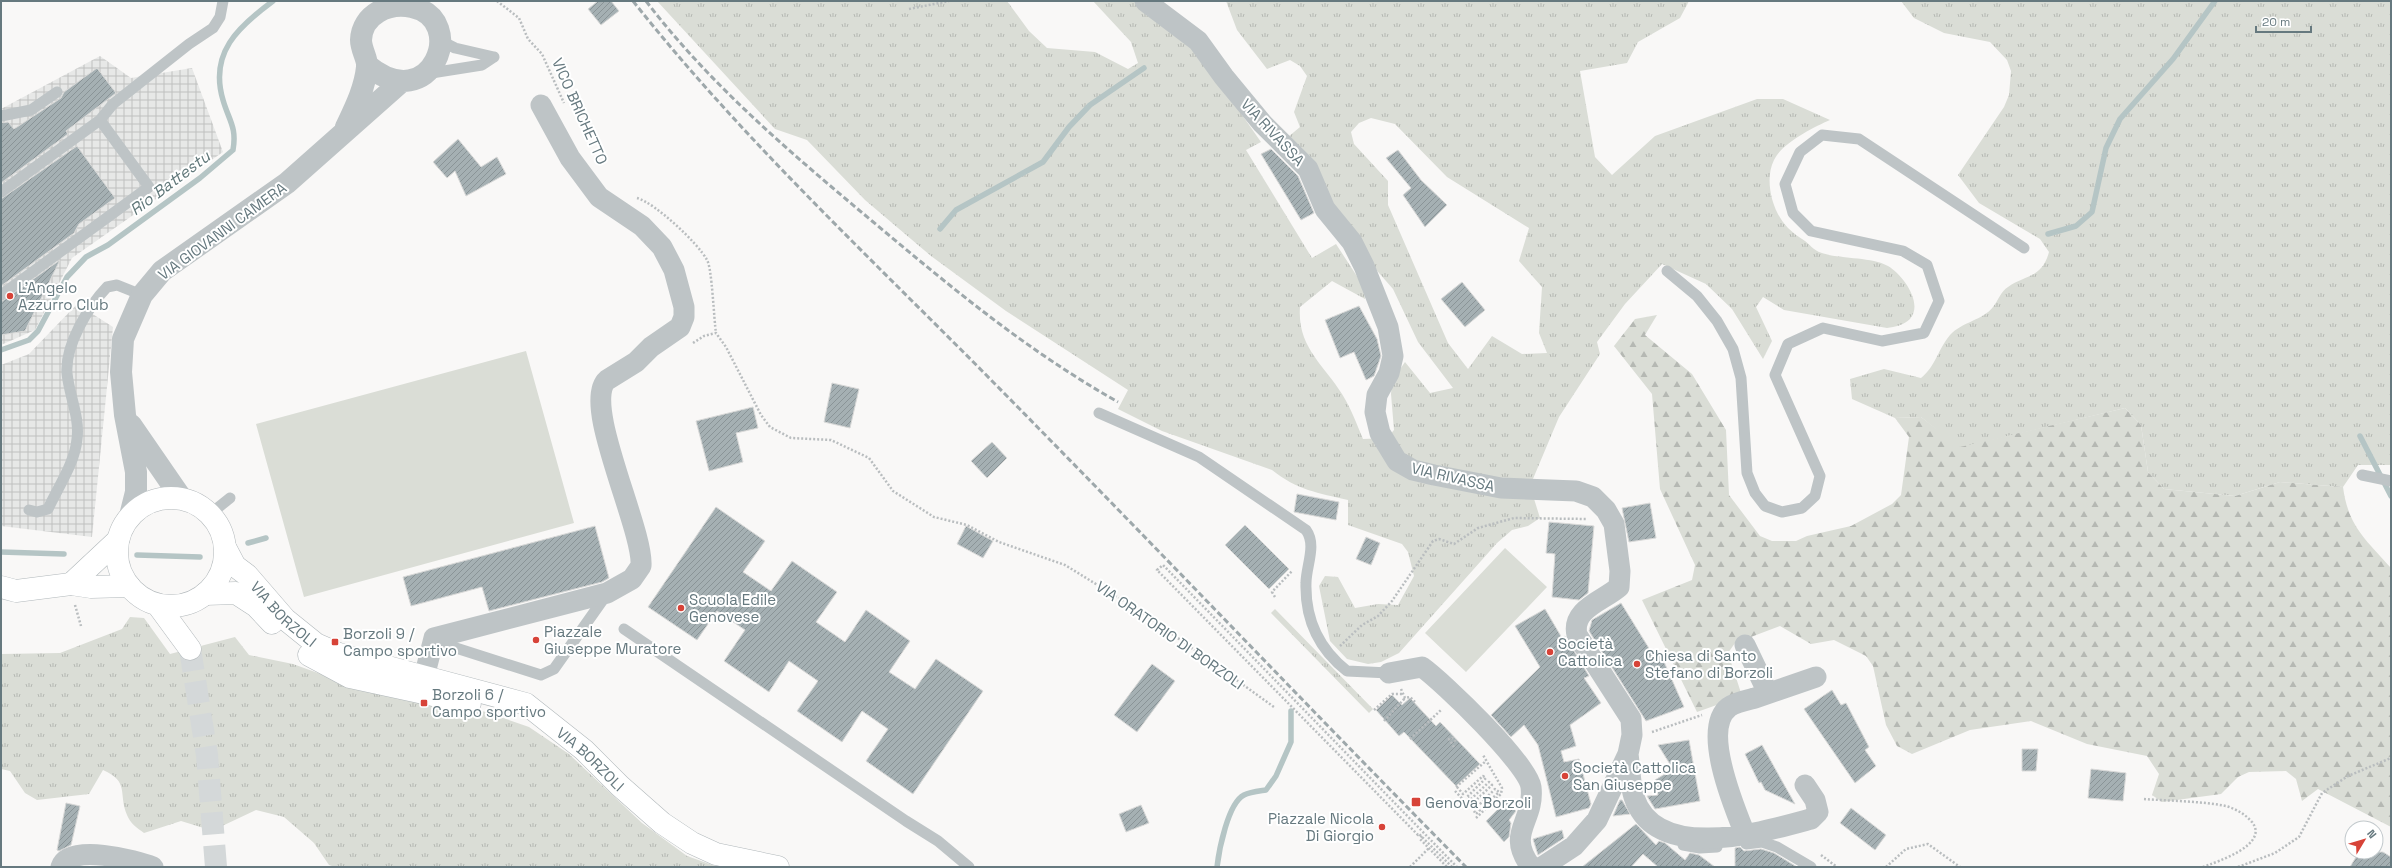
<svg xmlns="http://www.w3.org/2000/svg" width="2392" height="868" font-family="'Space Grotesk',sans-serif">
<defs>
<pattern id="industrial-grid" width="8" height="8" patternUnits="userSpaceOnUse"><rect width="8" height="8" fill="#e7e8e7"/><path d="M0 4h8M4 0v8" fill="none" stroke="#bfc1c0"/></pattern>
<pattern id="grass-tufts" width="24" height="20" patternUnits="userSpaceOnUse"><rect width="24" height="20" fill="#daddd6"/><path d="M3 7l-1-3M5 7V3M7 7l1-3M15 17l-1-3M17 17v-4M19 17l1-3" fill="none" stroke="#b5b8b3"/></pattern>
<pattern id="forest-firs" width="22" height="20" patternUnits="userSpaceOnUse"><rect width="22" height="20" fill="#daddd6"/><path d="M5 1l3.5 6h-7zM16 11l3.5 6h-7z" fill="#b5b8b3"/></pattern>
<pattern id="building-hatch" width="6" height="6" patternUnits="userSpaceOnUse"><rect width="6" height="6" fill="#a5b0b3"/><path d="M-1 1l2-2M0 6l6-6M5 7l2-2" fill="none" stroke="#8a9497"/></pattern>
</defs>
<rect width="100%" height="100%" fill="#f9f8f7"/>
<path fill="url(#industrial-grid)" d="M100,56L131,78L192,68L223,152L72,258L35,330L1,345V109Z
M77,304L113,327L92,537L1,526V365L29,354Z"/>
<path fill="url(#grass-tufts)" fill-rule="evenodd" d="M657,1H1007L1029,31L1047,48L1095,52L1128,69L1138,63L1131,42L1093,1H1133L1184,36L1212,72L1261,142L1246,150L1312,258L1336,244L1364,287L1365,299L1332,281L1300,307C1297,347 1324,365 1342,394C1351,408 1357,425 1363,439L1387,438L1394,430L1391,394L1392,381L1405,362L1430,393L1453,388L1418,342L1393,289L1372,265L1288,137L1300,127L1294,112L1307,76L1300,66L1290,60L1267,69L1237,30L1226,1H1689L1680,18L1638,42L1627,63L1580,71L1595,157L1612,175L1655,136L1757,99H1783L1830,120C1814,127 1782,143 1774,160C1764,180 1772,212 1788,228C1793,233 1799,237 1805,241C1809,244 1814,250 1819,252C1839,260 1870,256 1888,266C1902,274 1924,303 1910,319C1904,325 1895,327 1887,328L1784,310L1763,297L1756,307L1772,341L1763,359L1732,309L1706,284L1662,264L1625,304L1597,342L1600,354L1559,417L1530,486L1540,518L1528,526L1512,530L1497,543L1399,653L1381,662L1368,664L1347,659L1330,641L1319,586L1325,576L1338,577L1355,608L1378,604L1398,605L1414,576L1408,552L1402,544L1348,525V500C1318,493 1297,490 1272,470L1162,431L1118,409L1128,390L1006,311L931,256L865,200L807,140L775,129ZM1371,118L1395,124L1447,177L1529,228L1519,261L1542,287L1539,333L1547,353L1522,354L1492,336L1468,369L1448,343L1388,205V181L1354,144L1351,132L1359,123Z
M1901,1H2391V465H2358L2343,487L2280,482L2235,496L2164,489L2148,472L2141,425L2125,408L1959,448L1921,417L1895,418L1852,399L1850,379L1884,369L1921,378C1936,366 1938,349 1950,335C1962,322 1983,320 1993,307C1998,301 2001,291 2008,287C2027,274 2042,278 2049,252L2040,239L1979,203L1958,175L2004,107L2009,95L2011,71L2007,60L1990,42L1944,33L1914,18Z
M1275,609L1373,709L1369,713L1271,613Z
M130,617L144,618L170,654L235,637L249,655L293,664L340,681L486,712L529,727L569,754L642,823L687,856L718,867H335L329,865L314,843L284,817L256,810L220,827L207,829L181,821L144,833C137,828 130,823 127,815C118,793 130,782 103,770L89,794L37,800L25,793L10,771L1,769V654L60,653L122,629Z"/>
<path fill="url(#forest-firs)" d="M1657,315L1645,335L1692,374L1726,430L1729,495L1760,536L1772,541H1796L1807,536L1851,526L1892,504L1901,495L1909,437L1895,418L1921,417L1960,447L2125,408L2141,425L2148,472L2164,489L2235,496L2280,482L2343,487C2348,526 2366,540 2391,568V827L2318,789L2302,801L2296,779L2286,771L2249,772L2238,777L2221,794L2162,802L2152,795L2159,774L2147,756L2087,744L2031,721L1970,730L1912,754L1897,746L1886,725L1873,666L1866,656L1834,640L1811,644L1780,626L1735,643L1728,653L1742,696L1697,712L1642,600L1692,580L1695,565L1660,489L1652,394L1614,346L1635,319Z"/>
<path fill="#daddd6" d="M526,351L574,523L304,597L256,424Z
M1505,548L1547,587L1466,672L1425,633Z"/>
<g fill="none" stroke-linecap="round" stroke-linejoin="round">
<path stroke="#b5c5c5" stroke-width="5.5" d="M940,229L956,210L1043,162L1069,127L1090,105L1144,68
M2048,234L2076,226L2092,212L2106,148L2120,119L2173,59L2215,1
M1,350L29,340L38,331L67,277L86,257L108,245L200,178L233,150C237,127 229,121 223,100C209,53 238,27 273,1
M2360,436L2391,496
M248,543L266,538
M1,552L64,554
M137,555L200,557
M1217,867C1219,850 1228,803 1244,795C1250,792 1260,791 1266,790L1276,776L1291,742V711"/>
</g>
<path fill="url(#building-hatch)" stroke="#dadad9" d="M598,1H611L619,11L601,25L588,9Z
M97,68L116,93L66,131L68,134L1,183V123L8,122L14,129L61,98L64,92Z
M458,139L481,167L497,157L506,174L466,196L455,171L447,178L433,162Z
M77,146L115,198L79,224L74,233L1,286V199Z
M1271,149L1298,176L1314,213L1301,220L1261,154Z
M1398,150L1421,180L1447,205L1425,227L1403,195L1411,188L1386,158Z
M60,260L25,331L1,335V302Z
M1462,282L1485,310L1465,327L1441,299Z
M1359,306L1377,339L1381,356L1374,376L1366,380L1354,352L1340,358L1325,320Z
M832,383L859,389L850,428L824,422Z
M753,407L758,428L736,433L743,462L709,471L696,421Z
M992,442L1007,458L987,478L971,461Z
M1297,494L1339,502L1336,520L1294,512Z
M1650,503L1656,538L1629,542L1622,508Z
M716,507L765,541L743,572L771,591L792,561L837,592L816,622L845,642L866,610L910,641L889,672L915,689L936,659L983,691L913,794L866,761L888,729L862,711L842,742L797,711L818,681L789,661L769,692L724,661L745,630L717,611L697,640L648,607Z
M1549,522L1594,526L1588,593L1579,600L1552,597L1555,554L1546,553Z
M1245,525L1289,569L1269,589L1225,545Z
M595,526L609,578L602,582L489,611L482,587L411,606L403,577Z
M966,526L993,541L983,558L957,544Z
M1366,537L1380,543L1371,565L1356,559Z
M1621,603L1655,658L1661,655L1684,707L1646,721L1589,631L1592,620Z
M1545,609L1562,638L1565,636L1589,676L1584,678L1601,703L1570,725L1576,746L1561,751L1564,762L1579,759L1591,804L1589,808L1556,817L1538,745L1524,725L1511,737L1491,715L1540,667L1515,626Z
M1152,664L1175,681L1137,732L1114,715Z
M1832,690L1841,705L1846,703L1869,747L1865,750L1876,766L1855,783L1804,709Z
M1392,695L1402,705L1410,698L1436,726L1440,722L1480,764L1456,786L1404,732L1399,736L1376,710Z
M1689,740L1700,801L1655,809L1647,796L1658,795L1655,780L1673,769L1658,745Z
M1762,745L1782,781L1795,804L1765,790L1761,782L1759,783L1745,754Z
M2022,749H2038L2036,771H2022Z
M2091,769L2126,773L2123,801L2088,798Z
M1620,800H1622L1630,814L1613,816Z
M1506,801L1516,811L1509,820L1511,823L1509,837L1504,842L1486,821Z
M66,803L80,806L71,845L59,851L57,850Z
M1141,805L1149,823L1126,832L1119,814Z
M1851,808L1886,835L1875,850L1840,823Z
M1636,824L1656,845L1659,841L1665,843L1685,860L1690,853L1699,855L1715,867H1658L1643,854L1631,867H1582Z
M1562,830L1564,838L1538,855L1533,839Z
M1740,847L1744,851L1761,849L1774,853L1797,867H1735V848Z
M2359,852H2383L2391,857V867H2350Z"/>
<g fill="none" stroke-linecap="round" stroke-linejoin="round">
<path stroke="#d4d8d9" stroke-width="22" stroke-dasharray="22 11" stroke-linecap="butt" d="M190,649L207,755L216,867"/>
<g stroke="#b1b8bb" stroke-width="23">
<g id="secondary">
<path id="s1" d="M225,547L235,566L247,575L285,619L316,644L339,654L526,704L584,750L620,786L662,823L692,843L716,854L778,867"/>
<path d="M71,584L118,540"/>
<path d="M1,587L16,591L71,584L91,587L129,586"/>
<path d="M205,594L236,593L256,606L272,623"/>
<path d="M309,655L350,677L470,703"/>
</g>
</g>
<g stroke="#b2b8bb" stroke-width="23">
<path id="primary" d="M117 552a54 54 0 1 1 108 0a54 54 0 1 1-108 0Z
M157,604L190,649"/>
</g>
<path stroke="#b9bdbf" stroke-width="2.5" stroke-dasharray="2 2" stroke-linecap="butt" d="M497,1L519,18L528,39L542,54L564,103
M909,9L949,1
M637,198C655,203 698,243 707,260C712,267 714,321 716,333
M693,343L704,336L716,333L726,347L761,415L770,427L791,438L831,440L869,458L893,491L934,517L967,525L999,542L1065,565L1143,613L1274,707
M1275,597L1272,592L1292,571
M75,605L81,626
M1340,646L1362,625L1378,616L1392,601L1433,541L1439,539L1454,544L1478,528L1514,518L1587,519
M1401,689L1405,698L1410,697L1416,703
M1374,710L1392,694H1403
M1384,721L1405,698
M1652,732L1702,715
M1410,739L1441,710
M1454,747L1449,739L1453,738L1457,743
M1456,787L1486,761
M1457,787L1463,794L1483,776L1486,778L1467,797L1470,800L1489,782L1492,785L1472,804L1476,808L1495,789L1499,792L1476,814L1474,811
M1455,791L1470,807
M2144,799C2171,801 2200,801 2226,806C2236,809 2245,814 2252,822C2270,845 2216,862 2203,867
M1476,818L1501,794L1502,788L1483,755
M1422,836L1420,839L1447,867
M1821,855L1837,867
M1410,867L1429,848
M1452,867L1419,834L1418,835L1157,570L1163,565L1457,867
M1886,867L1906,849L1928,844L1960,867
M2238,867L2275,853L2299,837L2322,793L2348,776L2391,758"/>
<path stroke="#bec4c6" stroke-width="11" d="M441,41L455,48L494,57
M425,74L482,65L494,57
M1,116L31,110L57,92
M100,120L113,104L189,44L213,28L220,17L223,1
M1,192L100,120L149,187L1,295
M1667,271L1697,296L1717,321L1733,349L1741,378L1747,473L1755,493L1765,506L1782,512L1802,508L1815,496L1820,476L1775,375L1788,344L1823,328L1882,341L1924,333L1939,301L1927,265L1903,251L1811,231L1793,213L1785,184L1800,152L1822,135L1859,139L2024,248
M1099,413L1199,457L1306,530C1317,545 1306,566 1306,583C1305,619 1319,649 1347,671L1389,673
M2362,475L2391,481
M29,510L37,512L48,509C58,487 75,463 77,439C80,417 69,395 67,373C65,345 88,307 107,287L117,285L142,295
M210,514L230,498
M624,629L906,821L938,841L969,867
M436,639L456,648L541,675L554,669L607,594
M1746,844L1762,842L1777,847L1811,867
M1683,845L1700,848L1717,847"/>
<path stroke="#bec4c6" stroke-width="21" d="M1145,1L1198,41L1224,77L1262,123L1308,169L1325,209L1352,242L1364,266L1388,327L1393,356L1389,373L1377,395L1375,412L1380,433L1397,461L1413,470L1434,475L1501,488L1576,491L1593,497L1606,510L1614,524L1620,571L1619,587C1603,601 1571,609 1577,635L1631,719L1632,735L1628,754L1597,820L1574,846L1542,867
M1745,645L1768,693
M1389,673L1422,667C1443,682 1528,764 1531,787C1535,822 1505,832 1531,867
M420,693L434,638L607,593L632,579L641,566C644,530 581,403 607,380L636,362L651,347L680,327L684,317V307L674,270L662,247L642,226L599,197L570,158L541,105
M1628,754C1630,768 1630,784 1634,797C1656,864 1763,832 1811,819L1818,812L1815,800L1805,785
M1745,834C1734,807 1701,728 1729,707C1736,702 1747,700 1755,698C1775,691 1796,684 1816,677
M61,867C69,843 136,860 153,867"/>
<path stroke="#bec4c6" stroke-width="22" d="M346,127C355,108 365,88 367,67C368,59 361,50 361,40C362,14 389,2 412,7C469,19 432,119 367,65
M131,425L182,499
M130,516L136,492V472L125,415L121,372L123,339L142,295L162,271L287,183L401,82"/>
<use href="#secondary" stroke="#fff" stroke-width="22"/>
<use href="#primary" stroke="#fff" stroke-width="22"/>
<path stroke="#9ea8ab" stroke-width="3" stroke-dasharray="6 3" stroke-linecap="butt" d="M633,1C743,140 874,261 998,387C1155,546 1309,708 1466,867
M646,1C710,85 791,153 872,221C952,288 1026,350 1118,402"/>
</g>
<g fill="#d74338" stroke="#fff" stroke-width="1.5">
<circle cx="10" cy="296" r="4"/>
<circle cx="681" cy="608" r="4"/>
<circle cx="536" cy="640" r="4"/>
<rect x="331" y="638" width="8" height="8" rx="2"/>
<circle cx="1550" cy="652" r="4"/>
<circle cx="1637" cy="664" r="4"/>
<rect x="420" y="699" width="8" height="8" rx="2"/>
<circle cx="1565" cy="776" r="4"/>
<rect x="1411" y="797" width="10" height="10" rx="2"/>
<circle cx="1382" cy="827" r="4"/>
</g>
<g text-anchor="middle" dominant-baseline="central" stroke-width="4" stroke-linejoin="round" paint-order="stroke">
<g font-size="15" fill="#66797f" stroke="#fff">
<text transform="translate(580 111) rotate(66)">VICO BRICHETTO</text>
<text transform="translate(1273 132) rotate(47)">VIA RIVASSA</text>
<text transform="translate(222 231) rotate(-36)">VIA GIOVANNI CAMERA</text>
<text transform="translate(1453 477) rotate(13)">VIA RIVASSA</text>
<text stroke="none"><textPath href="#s1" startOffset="90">VIA BORZOLI</textPath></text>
<text transform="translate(1170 635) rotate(35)">VIA ORATORIO DI BORZOLI</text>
<text stroke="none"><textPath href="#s1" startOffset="438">VIA BORZOLI</textPath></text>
</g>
<g font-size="15" fill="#66797f" stroke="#fff" text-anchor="start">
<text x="18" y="287">L'Angelo<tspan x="18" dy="17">Azzurro Club</tspan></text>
<text x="689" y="599">Scuola Edile<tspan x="689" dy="17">Genovese</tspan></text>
<text x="544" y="631">Piazzale<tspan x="544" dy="17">Giuseppe Muratore</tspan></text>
<text x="343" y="633">Borzoli 9 /<tspan x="343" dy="17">Campo sportivo</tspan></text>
<text x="1558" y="643">Società<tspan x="1558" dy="17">Cattolica</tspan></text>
<text x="1645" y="655">Chiesa di Santo<tspan x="1645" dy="17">Stefano di Borzoli</tspan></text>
<text x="432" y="694">Borzoli 6 /<tspan x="432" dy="17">Campo sportivo</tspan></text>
<text x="1573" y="767">Società Cattolica<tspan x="1573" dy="17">San Giuseppe</tspan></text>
<text x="1425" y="802">Genova Borzoli</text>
<text x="1374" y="818" text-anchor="end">Piazzale Nicola<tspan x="1374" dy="17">Di Giorgio</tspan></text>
</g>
<g font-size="16" font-style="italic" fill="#607779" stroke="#fff">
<text transform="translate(170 183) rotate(-37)">Rio Battestu</text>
</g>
</g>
<rect width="2392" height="868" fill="none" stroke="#66797f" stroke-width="4"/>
<g transform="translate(2364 840) rotate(52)"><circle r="19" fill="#ffffff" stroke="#c2c9cc"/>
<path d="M0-3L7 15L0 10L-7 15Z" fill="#d74338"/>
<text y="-6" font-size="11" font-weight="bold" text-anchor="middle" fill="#66797f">N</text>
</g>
<path d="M2256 26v6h55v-6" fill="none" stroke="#66797f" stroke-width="2"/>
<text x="2262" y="26" font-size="12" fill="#66797f" stroke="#ffffff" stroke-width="3" paint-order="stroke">20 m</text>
</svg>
